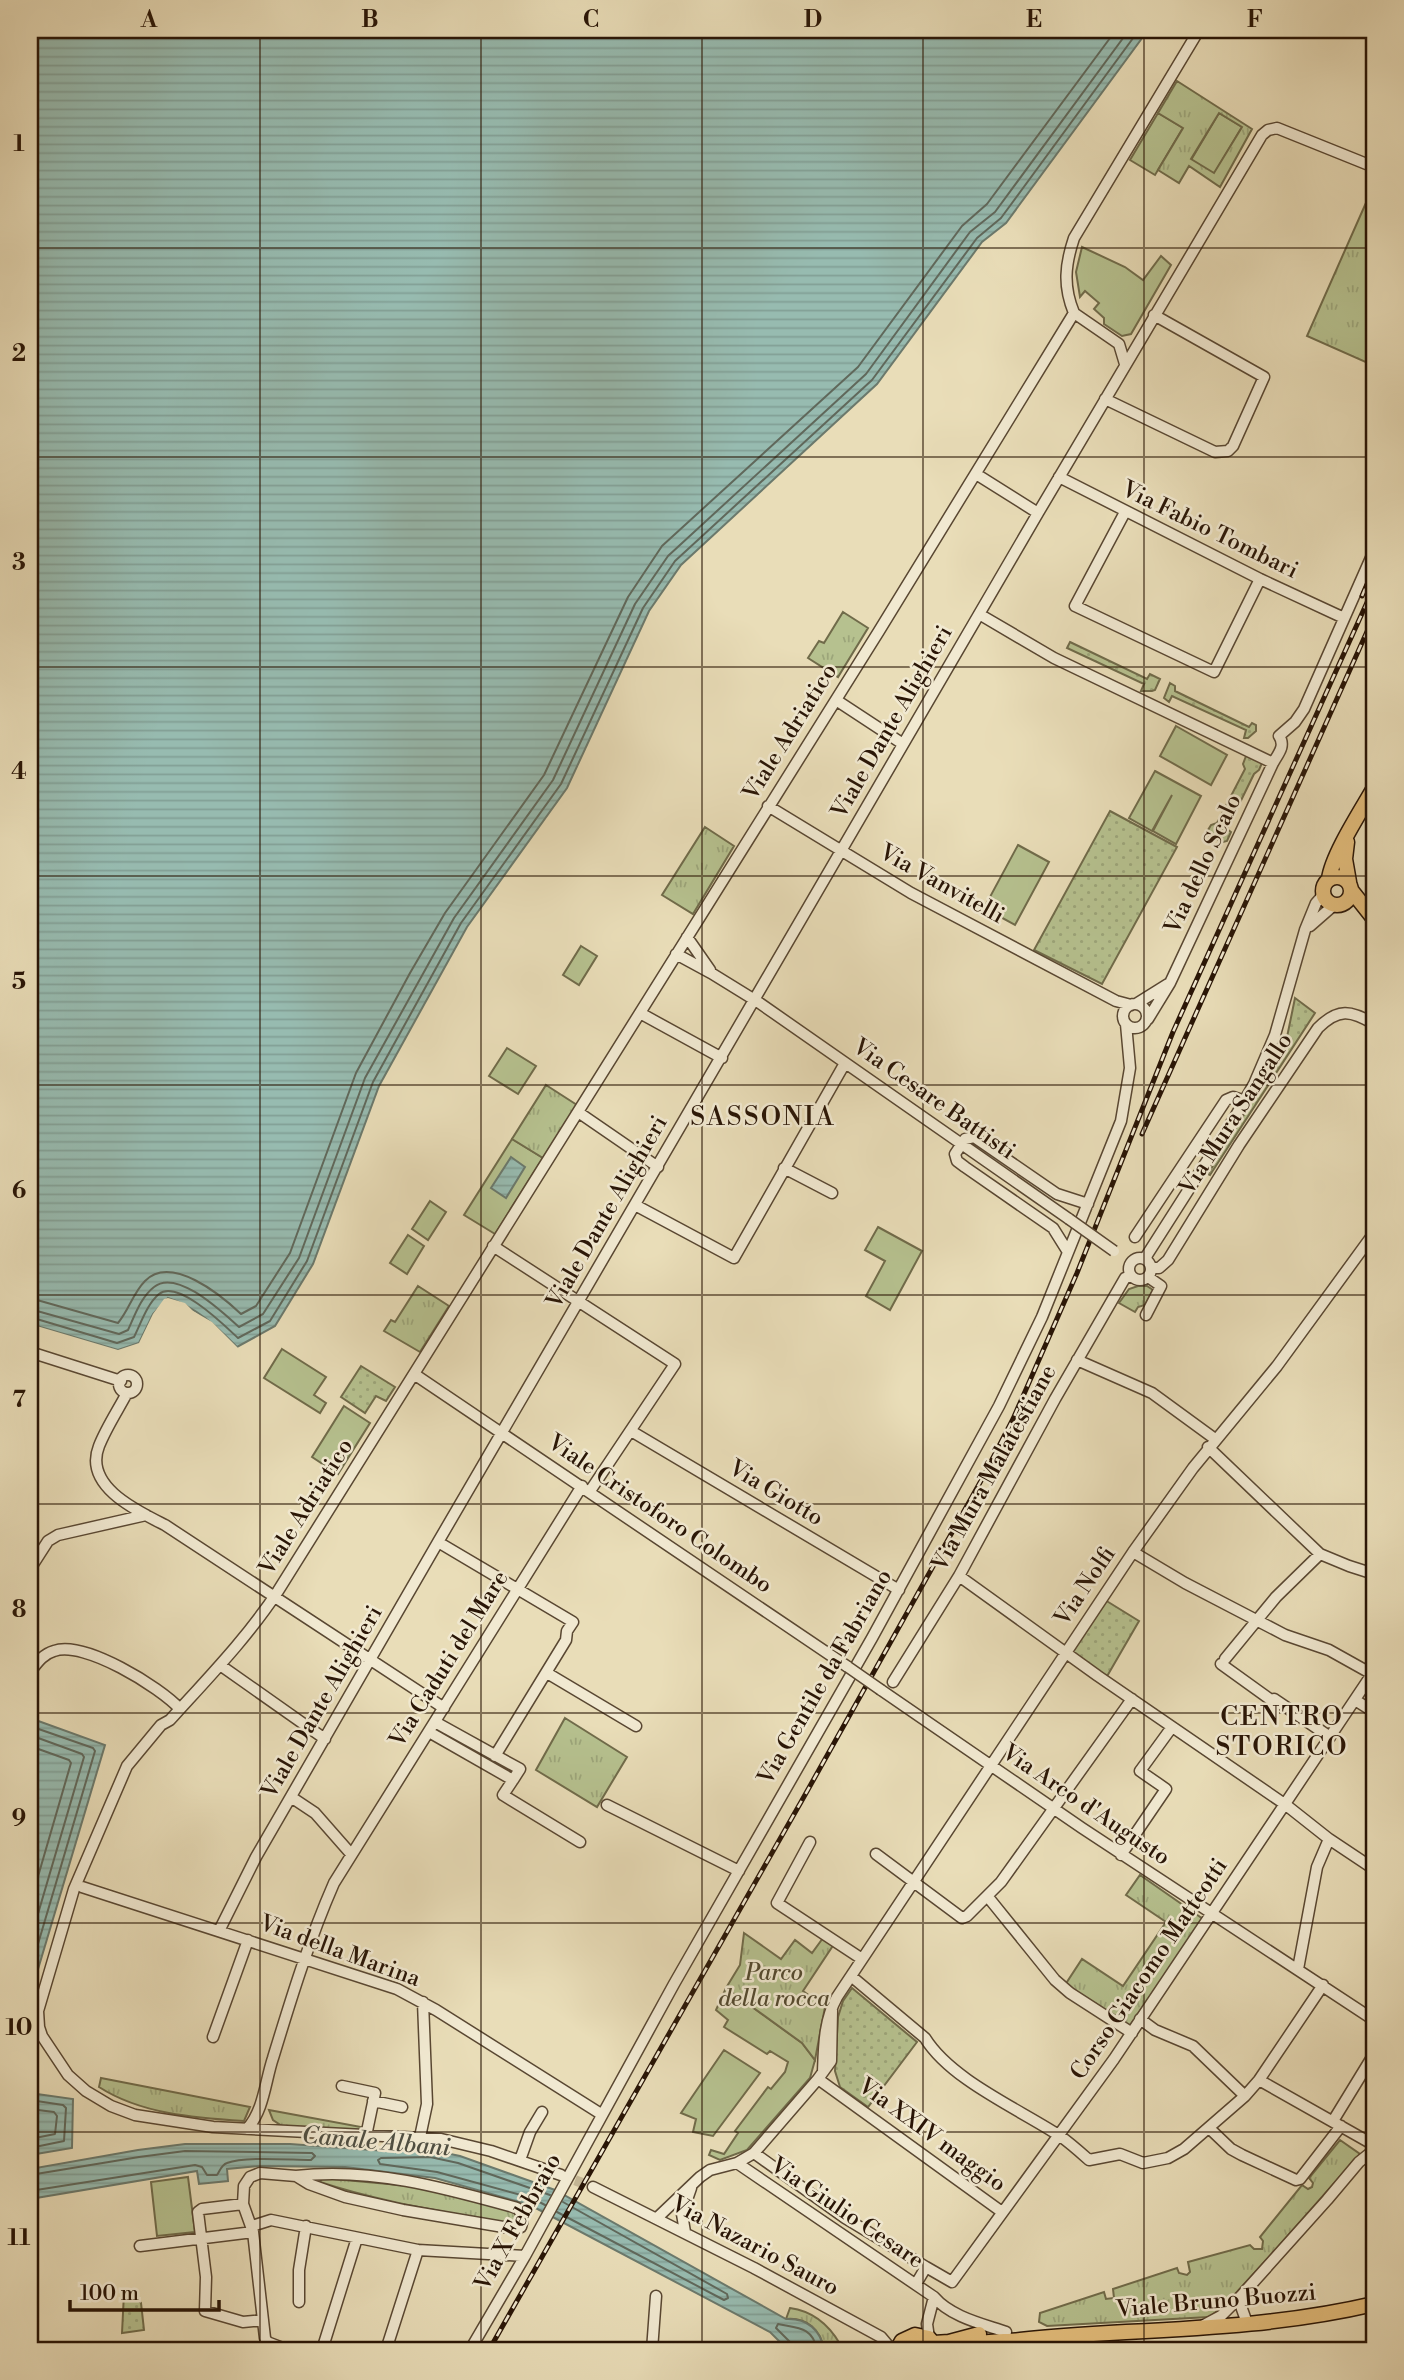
<svg xmlns="http://www.w3.org/2000/svg" width="1404" height="2380" font-family="'Libre Bodoni',serif">
<defs>
<pattern id="park-tufts" width="24" height="20" patternUnits="userSpaceOnUse" patternTransform="scale(1.75)"><rect width="24" height="20" fill="#b6c18f"/><path d="M3 7l-1-3M5 7V3M7 7l1-3M15 17l-1-3M17 17v-4M19 17l1-3" fill="none" stroke="#9ca57a"/></pattern>
<pattern id="garden-dots" width="8" height="8" patternUnits="userSpaceOnUse" patternTransform="scale(1.75)"><rect width="8" height="8" fill="#b6c18f"/><path d="M2 2h.1M6 6h.1" fill="none" stroke="#9ca57a" stroke-width="1.8" stroke-linecap="round"/></pattern>
<pattern id="water-rules" width="6" height="5" patternUnits="userSpaceOnUse" patternTransform="scale(1.75)"><rect width="6" height="5" fill="#97bbb0"/><path d="M0 2.5h6" fill="none" stroke="#82a096"/></pattern>
</defs>
<rect width="100%" height="100%" fill="#e9ddb8"/>
<filter id="stains"><feTurbulence type="fractalNoise" baseFrequency=".00286" numOctaves="4"/><feColorMatrix values="0 0 0 0 .2 0 0 0 0 .09 0 0 0 0 .02 0 0 0 .5 -.17"/></filter>
<radialGradient id="worn" r=".72"><stop offset=".6" stop-color="#630" stop-opacity="0"/><stop offset="1" stop-color="#630" stop-opacity=".3"/></radialGradient>
<path fill="#b6c18f" stroke="#706b4a" stroke-width="2" d="M1158,113L1183,128L1155,175L1130,160Z
M1219,113L1242,127L1214,174L1191,160Z
M1082,247L1125,267L1143,280L1161,256L1171,265L1131,334L1122,336L1104,324V318L1094,309L1099,303L1085,291L1080,297L1076,272Z
M1176,726L1227,755L1211,785L1160,756Z
M1155,771L1201,796L1176,844L1153,831L1172,795L1152,831L1129,818Z
M1018,845L1049,862L1015,925L984,908Z
M581,946L597,956L579,985L563,975Z
M507,1048L536,1066L518,1094L489,1076Z
M512,1139L543,1158L495,1234L464,1215Z
M430,1201L446,1212L428,1240L412,1229Z
M878,1227L922,1251L890,1310L866,1296L885,1261L865,1250Z
M408,1235L424,1246L407,1274L390,1263Z
M282,1349L326,1377L314,1395L326,1403L320,1413L264,1378Z
M344,1406L370,1423L338,1474L312,1457Z
M726,1988L802,2043L815,2060L810,2078L747,2150L720,2160L709,2155L711,2150L724,2154L738,2133L735,2131L768,2087L771,2089L785,2072L788,2062L770,2051L767,2054L724,2027L728,2020L716,2010Z
M724,2050L760,2073L713,2136L693,2132L696,2119L681,2113Z
M188,2177L195,2232L157,2236L151,2182Z"/>
<path fill="url(#park-tufts)" stroke="#706b4a" stroke-width="2" fill-rule="evenodd" d="M1177,81L1252,129L1220,187L1189,166L1179,183L1158,170L1183,128L1158,113ZM1219,113L1242,127L1214,173L1191,159Z
M1373,187L1374,354L1370,364L1307,336Z
M843,612L868,628L838,677L808,658L819,641L824,643Z
M705,827L734,846L693,914L662,895Z
M546,1085L577,1105L543,1158L512,1139Z
M418,1286L449,1306L420,1352L384,1331L391,1320L395,1322Z
M1138,1286H1147L1153,1290L1145,1305L1138,1307L1135,1312L1119,1303L1129,1289Z
M565,1718L627,1757L597,1807L536,1770Z
M1140,1875L1203,1919L1129,2027L1065,1985L1082,1959L1123,1986L1166,1922L1126,1895Z
M744,1933L781,1959L795,1940L812,1953L823,1938L834,1944L803,1991L825,2007L815,2060L802,2043L726,1988L740,1965Z
M101,2078L250,2107L244,2121C195,2118 141,2114 99,2087Z
M269,2110L361,2127L360,2131L282,2126L273,2120Z
M1340,2140L1360,2154L1268,2258L1224,2306L1209,2317L1047,2326L1039,2322L1040,2313L1104,2292L1106,2299L1114,2298L1113,2289L1177,2268L1179,2273L1187,2275L1190,2272L1188,2262L1250,2245L1254,2249H1262L1263,2241L1260,2237L1302,2185L1308,2189L1312,2187L1313,2183L1309,2178Z
M322,2178L433,2188L513,2212L519,2218L504,2223C442,2211 380,2202 320,2182Z
M790,2308C812,2311 829,2325 840,2344L847,2343L859,2350H824C821,2330 807,2317 786,2319Z"/>
<path fill="url(#garden-dots)" stroke="#706b4a" stroke-width="2" d="M1070,642L1147,679L1150,674L1160,679L1155,690L1152,691H1141L1144,684L1067,648Z
M1170,683L1175,686V691L1249,727L1252,723L1256,725V731L1248,738H1244L1246,730L1172,696L1169,702L1164,698Z
M1250,755L1259,758L1262,763L1259,770L1254,774L1227,829L1231,832L1227,841L1223,842L1209,836L1208,830L1211,825L1217,823L1245,769L1243,764L1246,756Z
M1110,811L1177,847L1102,984L1034,950Z
M1295,998L1315,1013L1210,1175L1208,1174L1277,1060L1286,1042Z
M361,1366L395,1387L386,1401L376,1396L365,1413L341,1397Z
M1105,1600L1139,1621L1106,1678L1071,1652Z
M852,1988L917,2042L868,2107L840,2087L835,2071L838,2017L843,2001Z
M124,2293H130V2297L134,2296L135,2300H138L141,2303L144,2330L122,2333Z"/>
<path fill="url(#water-rules)" stroke="#6b796c" stroke-width="2" d="M30,30H1148L1006,223L982,242L877,384L681,565L649,611L567,788L467,927L379,1086L313,1264L275,1326L237,1347C217,1327 196,1307 168,1298L153,1314L139,1343L118,1350L30,1324Z
M511,1157L525,1167L506,1198L491,1188Z
M30,1718L105,1745L30,1996Z
M30,2093L73,2099L72,2148L30,2155Z
M185,2144H290L387,2151L431,2150L460,2156L555,2190L786,2319C807,2318 821,2330 824,2350H788L770,2332L530,2205L435,2178L345,2167L260,2166L227,2169L228,2181L199,2184L197,2171L30,2199V2169L138,2150Z"/>
<path fill="#e9ddb8" d="M168,1298L185,1303L193,1311L212,1322L240,1350H235L210,1325L191,1314L183,1307L168,1302L156,1316L142,1346L119,1354L30,1327V1324L118,1350L139,1343L153,1314L164,1299Z"/>
<g fill="none" stroke-linecap="round" stroke-linejoin="round">
<path stroke="#60685b" stroke-width="2" d="M30,1298L118,1323C129,1310 133,1293 145,1281C171,1254 221,1295 241,1314L256,1306L290,1253L356,1073L410,973L445,913L544,775L628,597L662,546L858,367L962,226L987,204L1116,30
M30,1309L119,1334L128,1330C135,1315 141,1297 154,1287C177,1268 223,1313 239,1327L263,1314L299,1258L365,1078L454,918L553,780L635,604L668,556L866,374L970,232L995,212L1129,30
M30,1317L117,1343L134,1337C141,1323 147,1304 159,1294C178,1279 225,1326 238,1338L270,1321L307,1261L373,1082L461,923L561,784L643,608L675,561L872,380L977,238L1001,218L1139,30
M30,1726L93,1748L95,1751L30,1971
M30,1735L82,1754L84,1757L30,1941
M30,1746L69,1760L71,1763L30,1904
M30,2100L63,2105L66,2108L64,2141L30,2148
M30,2109L54,2112L57,2116L55,2134L30,2139
M30,2175L139,2157L185,2151L312,2153L315,2156L311,2160C291,2160 245,2156 227,2163C221,2165 220,2171 217,2175H207L202,2167L195,2165L30,2191
M545,2205L532,2198L437,2172L380,2164L378,2160L381,2158L430,2157L458,2163L550,2195
M557,2212L724,2300L728,2298L727,2294L563,2202
M792,2350L791,2343L776,2328L778,2324C796,2328 813,2326 817,2350"/>
<path stroke="#c3b594" stroke-width="10" stroke-dasharray="10 5" stroke-linecap="butt" d="M561,2175L593,2187"/>
<g stroke="#594732" stroke-width="13">
<path id="minor" d="M1074,313C1063,286 1065,265 1074,238L1199,30
M1074,313L1119,344L1125,364
M1105,399L1215,452L1228,451L1233,446L1264,377L1154,315
M976,474L1038,513
M1059,477L1260,579L1344,618
M1125,512L1075,606L1214,672L1260,579
M979,614L1054,658L1273,763
M836,700L903,744
M768,806L911,893L1116,1001L1131,1005
M1310,926L1334,905
M687,937L710,970
M676,954L711,973L758,1002L1069,1219
M1123 1016a12 12 0 1 1 24 0a12 12 0 1 1-24 0Z
M1136,1004L1168,984
M640,1013L722,1058
M1148,1019L1170,983L1273,763C1278,754 1286,746 1279,736L1295,722L1304,709L1374,551
M578,1112L658,1167
M784,1168L832,1193
M635,1205L734,1258L845,1063
M1135,1237L1226,1100L1233,1097L1245,1101
M493,1246L675,1364L590,1491
M1068,1252L1053,1228L965,1167L957,1161L955,1154L965,1139L974,1137L1057,1194L1088,1204
M1129 1269a11 11 0 1 1 22 0a11 11 0 1 1-22 0Z
M1146,1260L1147,1255L1235,1117L1254,1084L1275,1035L1305,930L1316,903L1324,894
M1151,1268H1159L1168,1260L1239,1145L1318,1028C1338,1008 1351,1010 1374,1024
M1146,1315L1161,1286L1148,1277
M30,1352L121,1381
M1077,1360L1152,1393L1215,1439
M414,1374L848,1667
M119 1384a9 9 0 1 1 18 0a9 9 0 1 1-18 0Z
M127,1393C118,1410 106,1428 99,1446C83,1486 137,1511 165,1525L444,1708
M631,1431L899,1590
M1208,1447L1320,1554L1349,1566L1374,1574
M438,1542L573,1622L567,1631L566,1640L495,1756
M30,1569L48,1541L58,1535L146,1515
M959,1576L1098,1676L1286,1805L1329,1839L1374,1869
M1225,1659L1276,1597L1320,1554
M1221,1664L1271,1700L1274,1699L1330,1737
M220,1665L325,1739
M30,1672C37,1663 43,1654 54,1651C84,1640 160,1687 180,1709
M547,1673L636,1726
M893,1682L959,1576L1055,1399L1125,1278L1131,1276
M881,1690L1082,1828L1374,2020
M1355,1700L1374,1712
M429,1732L513,1780L520,1769L435,1722
M513,1780L503,1795L580,1842
M291,1797L315,1813L351,1854
M607,1805L739,1871
M810,1842L777,1903L862,1959
M876,1854L962,1918L967,1916L1001,1882L1132,1699
M1121,1855L1166,1789L1140,1771L1172,1727
M82,1887L397,1989L436,2010L601,2114
M988,1897L1055,1980L1070,1993L1132,2033
M219,1931L256,1857L438,1542L1038,513L1262,135L1268,130L1277,128L1374,167
M1298,1969L1317,1867L1329,1839
M851,1976L925,2038C951,2080 1019,2109 1060,2136C1070,2143 1080,2152 1089,2160L1120,2154L1143,2163L1168,2158L1184,2149L1245,2096L1259,2080L1323,1985
M1140,2019L1155,2030L1193,2046L1245,2096
M213,2037L248,1940
M823,2072C824,2045 824,2021 837,1997L1133,1552L1193,1468L1277,1366L1374,1233
M818,2079L1002,2212
M1259,2080L1374,2145
M342,2086L375,2093L366,2136
M373,2101L402,2107
M1333,2121L1374,2054
M1209,2128L1231,2149L1242,2155L1296,2180L1300,2179L1341,2126
M247,2129C264,2110 265,2082 273,2058C291,1999 309,1940 334,1883L582,1486
M420,2137L427,2104L423,2002
M754,2153L845,2218L926,2267L916,2284
M520,2160L530,2132L542,2112
M737,2163L934,2297C951,2317 983,2324 1006,2332
M561,2175L491,2151L441,2139L213,2127L135,2115L111,2106L86,2091L68,2075L42,2036L39,2027L38,2011L74,1889L127,1766L161,1725L170,1720C208,1678 247,1638 278,1591L879,631L1074,313
M593,2187L754,2268L881,2337L892,2350
M243,2204L202,2209L198,2212L206,2277L205,2311L243,2322L263,2320
M657,2218L700,2177L710,2170L737,2163L754,2153L818,2079L831,2061L832,2010
M252,2226L271,2220L418,2250L525,2256
M685,2232L682,2214L691,2188
M140,2246L253,2232
M926,2267L952,2282L1114,2059L1372,1674L1329,1650L1285,1635L1185,1583L1133,1552
M1241,2296L1242,2309L1247,2323
M299,2302V2270L306,2226
M1204,2325L1221,2316L1241,2296L1327,2200L1359,2162L1374,2150
M929,2338L927,2324L934,2297
M288,2350L267,2342L265,2338L253,2232L243,2204L244,2186L250,2177L260,2173L296,2176L309,2184L345,2197L403,2210L515,2229L521,2227C524,2219 523,2214 517,2208C445,2188 371,2167 296,2176
M322,2350L357,2238
M386,2350L418,2250
M470,2350L525,2256L674,1984L872,1638L999,1406L1042,1317L1121,1121L1130,1068L1126,1024
M553,2350H572
M652,2350L656,2296"/>
</g>
<g stroke="#291506" stroke-width="17">
<path id="major" d="M1347,842L1345,859L1349,882
M1323 891a14 14 0 1 1 28 0a14 14 0 1 1-28 0Z
M1329,879C1332,855 1361,811 1374,788
M1351,890L1374,919
M934,2343L949,2342L979,2334
M897,2350L902,2341L915,2335L929,2338L937,2349
M957,2350C976,2340 999,2342 1020,2340C1055,2336 1090,2334 1126,2332C1209,2328 1293,2323 1374,2304"/>
</g>
<use href="#minor" stroke="#f1e9d1" stroke-width="10"/>
<use href="#major" stroke="#e4be7c" stroke-width="14"/>
<g stroke="#291506" stroke-width="5">
<path id="rail" d="M1362,596L1374,568
M1142,1134L1374,616
M489,2350L801,1802L982,1479L1013,1419L1077,1273L1173,1032L1374,587"/>
</g>
<use href="#rail" stroke="#f1e9d1" stroke-width="2.5" stroke-dasharray="8" stroke-linecap="butt"/>
<g stroke="#594732" stroke-width="13" stroke-linecap="butt">
<path id="minor-bridge" d="M1069,1219L1114,1251
M848,1667L881,1690"/>
</g>
<use href="#minor-bridge" stroke="#f1e9d1" stroke-width="10"/>
</g>
<path fill="none" stroke="#291506" stroke-width="2" stroke-opacity="0.55" d="M260,30V2350M481,30V2350M702,30V2350M923,30V2350M1144,30V2350M30,248H1374M30,457H1374M30,667H1374M30,876H1374M30,1085H1374M30,1295H1374M30,1504H1374M30,1713H1374M30,1923H1374M30,2132H1374"/>
<g text-anchor="middle" dominant-baseline="central" stroke-width="5" stroke-linejoin="round" paint-order="stroke">
<g font-size="23" fill="#291506" stroke="#f1e9d1">
<text transform="translate(1210 530) rotate(26)">Via Fabio Tombari</text>
<text transform="translate(892 722) rotate(-60)">Viale Dante Alighieri</text>
<text transform="translate(790 732) rotate(-58)">Viale Adriatico</text>
<text transform="translate(1203 864) rotate(-65)">Via dello Scalo</text>
<text transform="translate(942 884) rotate(29)">Via Vanvitelli</text>
<text transform="translate(934 1099) rotate(35)">Via Cesare Battisti</text>
<text transform="translate(1236 1114) rotate(-57)">Via Mura Sangallo</text>
<text transform="translate(607 1212) rotate(-60)">Viale Dante Alighieri</text>
<text transform="translate(994 1468) rotate(-61)">Via Mura Malatestiane</text>
<text transform="translate(776 1493) rotate(31)">Via Giotto</text>
<text transform="translate(306 1507) rotate(-58)">Viale Adriatico</text>
<text transform="translate(660 1514) rotate(34)">Viale Cristoforo Colombo</text>
<text transform="translate(1085 1586) rotate(-56)">Via Nolfi</text>
<text transform="translate(449 1659) rotate(-58)">Via Caduti del Mare</text>
<text transform="translate(825 1677) rotate(-60)">Via Gentile da Fabriano</text>
<text transform="translate(322 1702) rotate(-60)">Viale Dante Alighieri</text>
<text transform="translate(1086 1805) rotate(34)">Via Arco d'Augusto</text>
<text transform="translate(340 1951) rotate(20)">Via della Marina</text>
<text transform="translate(1149 1969) rotate(-56)">Corso Giacomo Matteotti</text>
<text transform="translate(932 2135) rotate(36)">Via XXIV maggio</text>
<text transform="translate(847 2213) rotate(34)">Via Giulio Cesare</text>
<text transform="translate(518 2222) rotate(-61)">Via X Febbraio</text>
<text transform="translate(755 2246) rotate(28)">Via Nazario Sauro</text>
<text transform="translate(1216 2301) rotate(-5)">Viale Bruno Buozzi</text>
</g>
<g font-size="23" font-style="italic" fill="#53492f" stroke="#f1e9d1">
<text x="774" y="1973">Parco<tspan x="774" dy="26">della rocca</tspan></text>
</g>
<g font-size="24" font-style="italic" fill="#504f42" stroke="#f1e9d1">
<text transform="translate(376 2142) rotate(5)">Canale Albani</text>
</g>
<g font-size="26" letter-spacing="2" fill="#291506" stroke="#f1e9d1">
<text x="763" y="1117">SASSONIA</text>
<text x="1282" y="1717">CENTRO<tspan x="1282" dy="30">STORICO</tspan></text>
</g>
</g>
<rect width="1404" height="2380" fill="none" stroke="#e9ddb8" stroke-width="77"/>
<path d="M70 2300v10h149v-10" fill="none" stroke="#291506" stroke-width="3.5"/>
<text x="80" y="2300" font-size="21" fill="#291506" stroke="#f1e9d1" stroke-width="5" paint-order="stroke">100 m</text>
<rect x="38" y="38" width="1328" height="2304" fill="none" stroke="#291506" stroke-width="2.5"/>
<g font-size="23" text-anchor="middle" font-weight="bold" fill="#291506">
<text x="149" y="27">A</text>
<text x="370" y="27">B</text>
<text x="591" y="27">C</text>
<text x="813" y="27">D</text>
<text x="1034" y="27">E</text>
<text x="1255" y="27">F</text>
<text x="19" y="151">1</text>
<text x="19" y="361">2</text>
<text x="19" y="570">3</text>
<text x="19" y="779">4</text>
<text x="19" y="989">5</text>
<text x="19" y="1198">6</text>
<text x="19" y="1407">7</text>
<text x="19" y="1617">8</text>
<text x="19" y="1826">9</text>
<text x="19" y="2035">10</text>
<text x="19" y="2245">11</text>
</g>
<rect width="100%" height="100%" filter="url(#stains)"/>
<rect width="100%" height="100%" fill="url(#worn)"/>
</svg>
